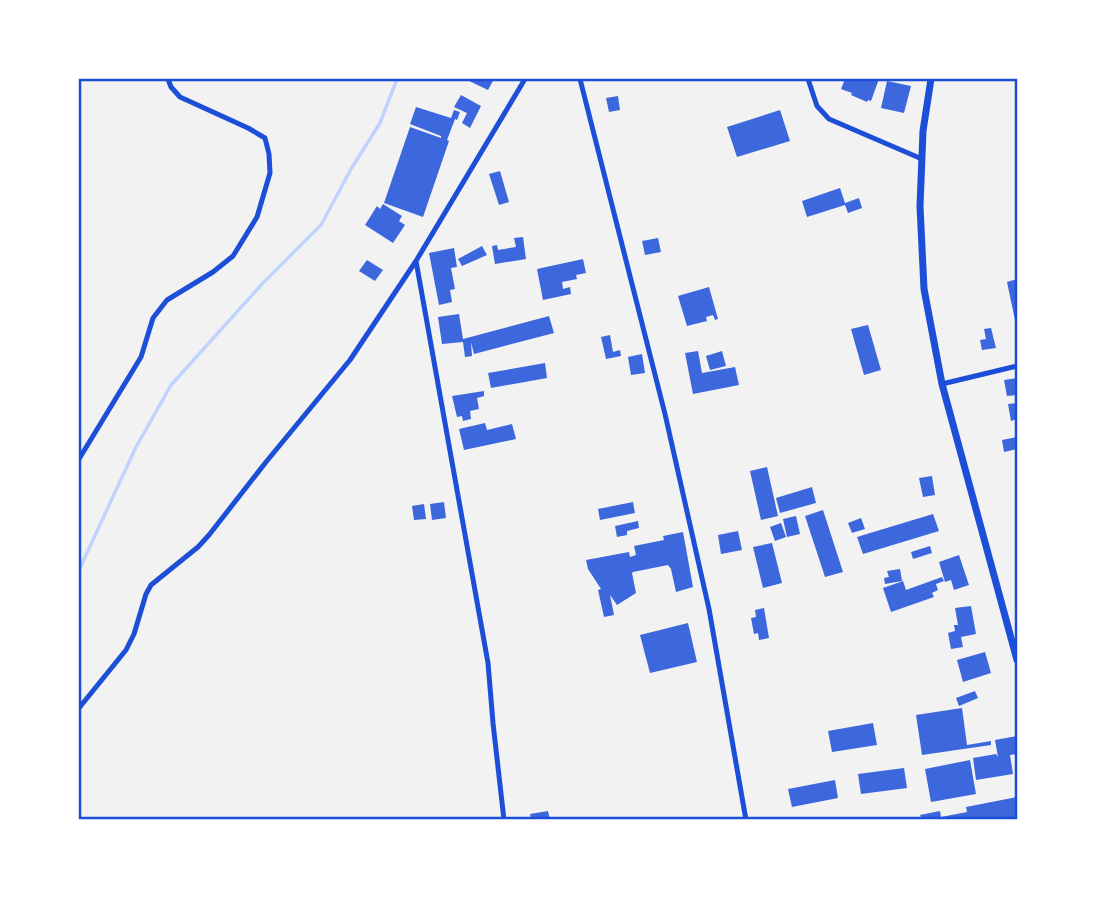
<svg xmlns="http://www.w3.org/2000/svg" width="1096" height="899" font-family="Signika,sans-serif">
<rect width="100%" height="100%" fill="#f2f2f2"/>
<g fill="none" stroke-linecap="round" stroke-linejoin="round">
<path stroke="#bfd3fe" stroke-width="3.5" d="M79,570L136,447L171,385L263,283L321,225L351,169L380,123L397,79"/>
</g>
<path fill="#3d67dc" d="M465,79H494L488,90Z
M845,79H879L871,101L868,100L867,102L851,95L852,93L841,89Z
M887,81L911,86L904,113L881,108Z
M461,95L481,106L470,128L462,123L467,113L454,107Z
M618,96L620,110L609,112L606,98Z
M416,107L451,118L454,110L460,112L457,120L455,119L447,140L449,141L423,217L384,203L410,127L441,138V136L410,124Z
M780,110L790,141L737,157L727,127Z
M500,171L509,202L499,205L489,174Z
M840,188L845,203L859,198L862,208L848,213L845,205L807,217L802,201Z
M383,204L402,216L399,221L405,225L393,243L365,225L377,206L380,209Z
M523,237L526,259L495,264L492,246L497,245L498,250L516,247L514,238Z
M658,238L661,252L645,255L642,241Z
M482,246L487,255L462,266L458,259Z
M454,248L457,267L451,268L455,289L450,290L452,302L439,305L429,253Z
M583,259L586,273L576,275L577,279L562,282L563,289L570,287L571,294L543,300L537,269Z
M367,260L383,270L375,281L359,271Z
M1017,279V325H1016L1007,282Z
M709,287L718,319L715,320L713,315L706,317L707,321L687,326L678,296Z
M459,314L463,339L549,316L554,333L474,354L471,342L472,356L465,357L463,342L442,344L438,317Z
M868,325L881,370L864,375L851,329Z
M991,328L996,348L982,350L980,340L986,339L984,329Z
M610,335L613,352L620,350L621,356L606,359L601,337Z
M698,351L702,373L735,367L739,385L693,394L685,353Z
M722,351L726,366L710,370L706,356Z
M642,354L645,373L631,375L628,357Z
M545,363L547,378L491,388L488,373Z
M1017,378V395L1007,396L1004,380Z
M484,391V396L477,398L479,409L470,411L471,419L463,421L462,416L457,417L452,396Z
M1017,403V419L1011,421L1008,404Z
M485,423L487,430L512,424L516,439L464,450L459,429Z
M1017,437V449L1004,452L1002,440Z
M767,467L778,516L761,520L750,471Z
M932,476L935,495L923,497L919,478Z
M812,487L816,503L780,513L776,498Z
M444,502L446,518L432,520L430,504Z
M633,502L635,513L600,520L598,509Z
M424,504L426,519L414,520L412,506Z
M823,510L843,572L825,577L805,516Z
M933,514L939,531L863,554L857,537Z
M796,516L800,534L787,537L783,519Z
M861,518L865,529L852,533L848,523Z
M638,521L639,528L627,531V535L617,537L615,526Z
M781,523L786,537L775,541L770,527Z
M738,531L742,550L721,554L718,535Z
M683,532L693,587L676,592L671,569L668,565L633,572L632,573L636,593L617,605L610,595L614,615L604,617L598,590L601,589L588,569L586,560L629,552L630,557L636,555L634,546L664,540L663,536Z
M772,543L782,583L763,588L753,547Z
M930,546L932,553L913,559L911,552Z
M959,555L969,585L954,590L951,580L945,582L939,562Z
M900,569L902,581L885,584L884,578L889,577L887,571Z
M942,577L944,581L936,584L938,590L932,593L934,597L891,612L883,588L903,581L906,590Z
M971,606L976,634L961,637L963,647L951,649L948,633L955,631L954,625H958L955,608Z
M764,608L769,638L759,640L758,633L754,634L751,618L756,617L755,610Z
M688,623L697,662L650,673L640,635Z
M985,652L991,673L963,682L957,660Z
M975,691L978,698L959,706L956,698Z
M962,708L967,745L991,741V745L922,755L916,715Z
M873,723L877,745L832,752L828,731Z
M1017,736V754L1010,755L1013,774L976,780L973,758L996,754L998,757L995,740Z
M970,760L976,794L931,802L925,769Z
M904,768L907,788L861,794L858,774Z
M835,780L838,798L792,807L788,789Z
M1017,797V820H922L920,815L940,811L941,817L967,812L966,807Z
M548,811L550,820H531L530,814Z"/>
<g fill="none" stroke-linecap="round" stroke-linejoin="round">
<path stroke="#1d4ed8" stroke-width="5" d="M580,79L665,414L709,609L746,820
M808,79L817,106L829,119L922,159
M416,261L488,663L493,723L504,820
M942,384L1017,366
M79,459L141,357L153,318L167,300L213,272L233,256L257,217L270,173L269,154L265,138L248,128L180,97L171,87L168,79
M79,708L126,650L134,634L146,594L151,585L198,547L209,535L266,462L350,360L416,261L525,79"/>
<path stroke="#1d4ed8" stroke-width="7" d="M931,79L923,131L920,206L924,289L942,384L1017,660"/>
</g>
<rect width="1096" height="899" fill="none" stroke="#ffffff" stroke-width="161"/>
<rect x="80" y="80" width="936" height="738" fill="none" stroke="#1d4ed8" stroke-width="2.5"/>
</svg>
